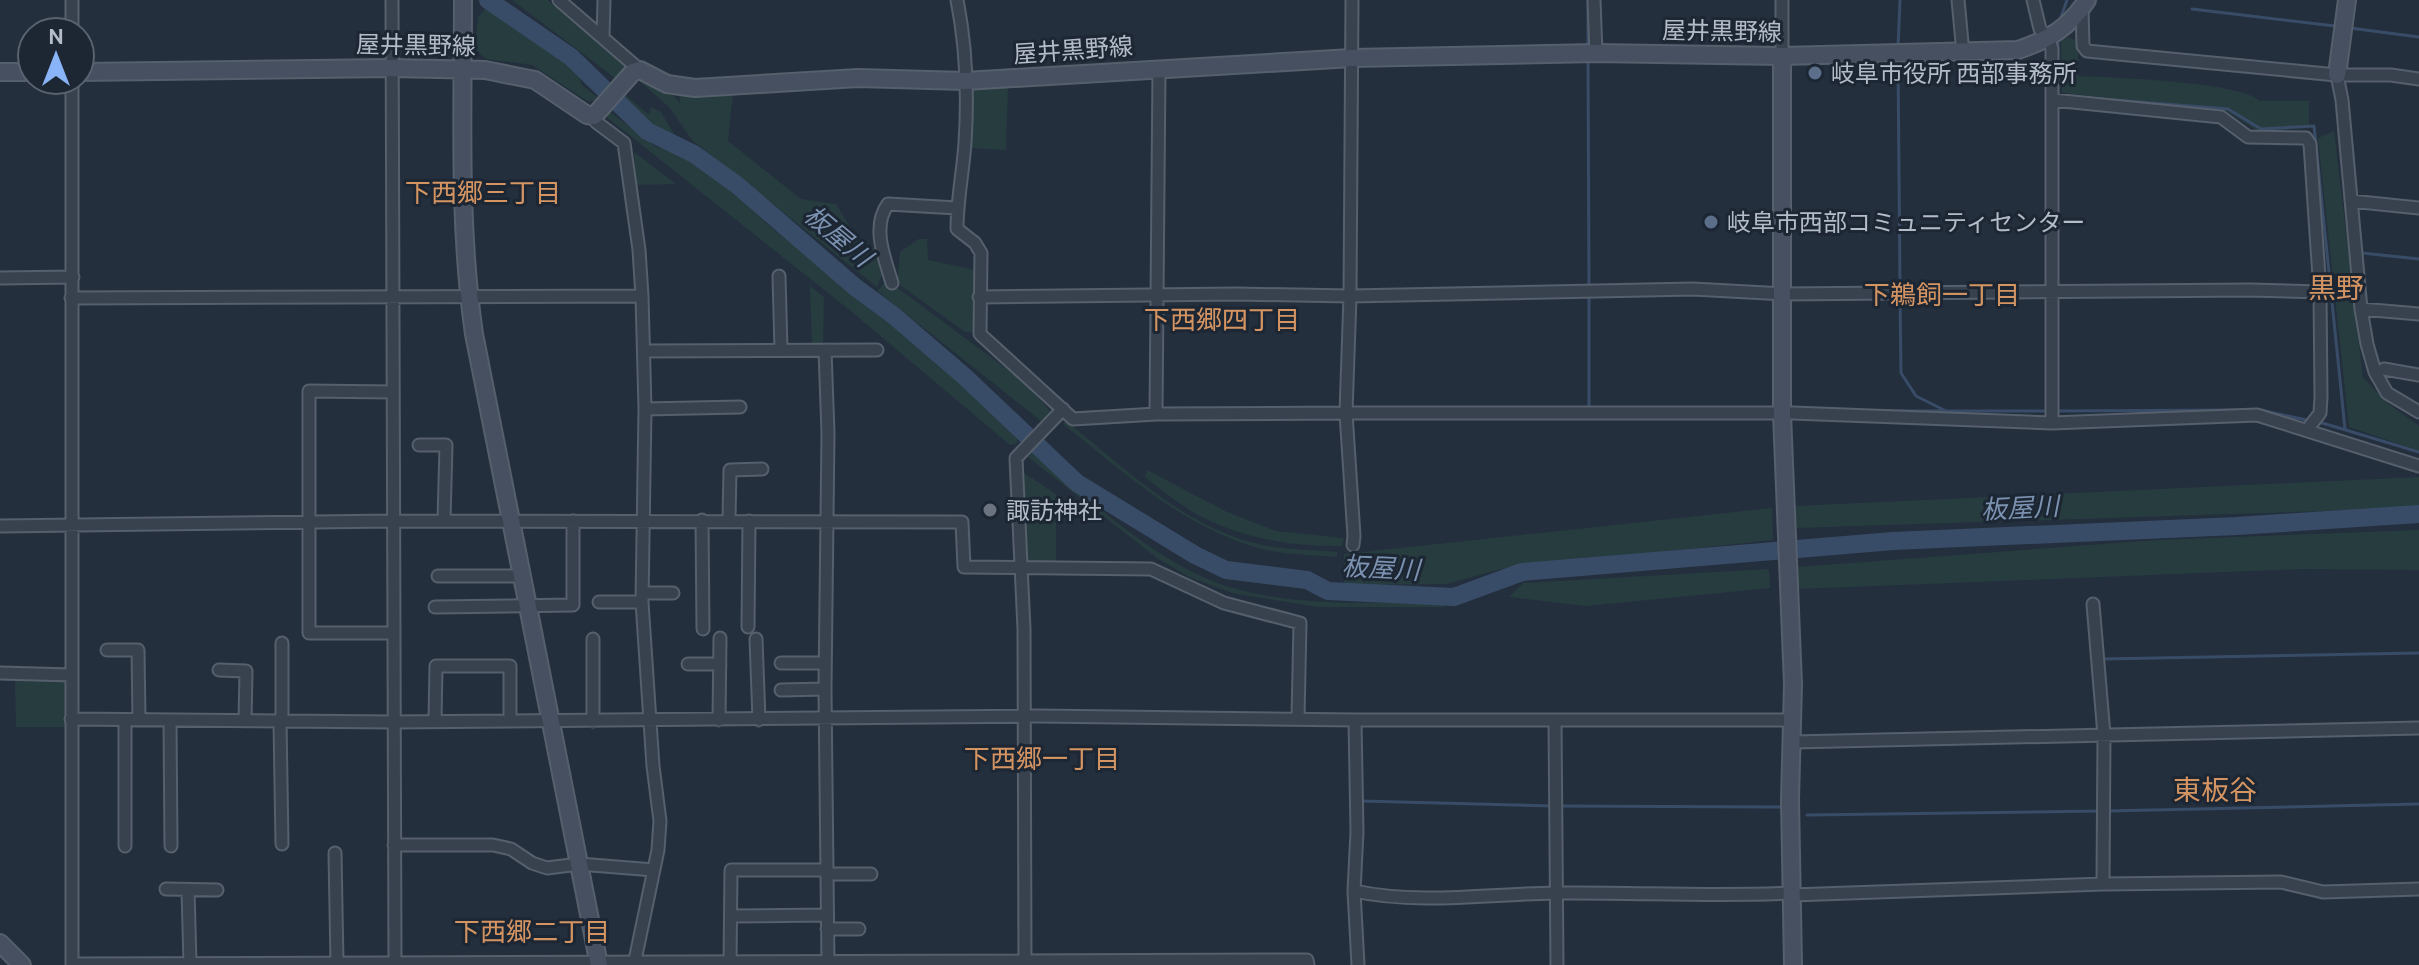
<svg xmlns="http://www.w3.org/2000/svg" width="2419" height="965" font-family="Cabin,'Noto Sans JP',sans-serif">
<rect width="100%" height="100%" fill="#242f3e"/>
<path fill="#263c3f" d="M512,0H548L627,67L615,78Z
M485,9L499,14L571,57L582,85L599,99L589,102L532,65L486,59L475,48L478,17Z
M2069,37L2078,42V76C2114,78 2238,81 2260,101H2309V128L2259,132L2227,111L2064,93L2062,92L2061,41Z
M634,76H657L680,103L679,93H733L728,141L801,199L836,204L858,241L878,249L883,272L877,287L691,139L670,108Z
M1008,86L1006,150L968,148L972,88Z
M621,91L649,115L651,107L661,112L676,137L672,143C645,130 633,120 621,91Z
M606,109L656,147L677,150L702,160L733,193L774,230L838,278L875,312L894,322L1017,432V444L1010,445L852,312L604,115Z
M2334,131L2363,378L2390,405L2419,426V451L2349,427L2318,138Z
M634,152L676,184L636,185Z
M919,239H927L928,260L975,270L974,332H965L897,283L900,252Z
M887,280L1023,381L1050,411L1041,421L877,291Z
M810,286L824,297L823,347L812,346Z
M1066,421C1125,468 1186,529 1263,545C1287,550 1312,550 1337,552V557C1311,555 1283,555 1258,548C1180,525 1125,473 1063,424Z
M1034,450C1084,498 1166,570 1233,588C1302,608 1374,602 1444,602L1445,607H1317L1232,593L1189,577L1157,558L1028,457Z
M1147,470L1227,512L1276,531L1344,538L1342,546C1289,547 1231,537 1185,507C1171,498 1158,487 1145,477Z
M1024,473L1056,494V565H1025Z
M2419,477V508L1796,528L1795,506Z
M1772,508L1773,540L1501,569L1447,584L1344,585V554Z
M2419,530V570L2302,569L1798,589V567L2156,540Z
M1769,569L1770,588L1586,606L1509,597L1523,583Z
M67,677V727H16L15,678Z"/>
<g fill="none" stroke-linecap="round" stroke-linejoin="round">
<path stroke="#394c67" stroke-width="3" d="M1588,0V47
M2192,9L2335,26
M2059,23L2067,0
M2350,28L2419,37
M2058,38L2057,95L2061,96
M1898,48L1900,0
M1588,58L1589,286
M1898,60L1900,288
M2076,97L2228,109L2261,129L2314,126L2345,429
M2362,253L2419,259
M1589,294V410
M1900,296L1901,373L1916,396L1946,411H2049
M2260,410L2311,421
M1873,411H1945
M2056,411L2241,410
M2319,422L2419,452
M2103,659L2419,653
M1361,801L1552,806L1782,807
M2107,811L2419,804
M1807,815L2100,811"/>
<path stroke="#394c67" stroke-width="18" d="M488,0L571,57L647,131L694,154L737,185L855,287L893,315L964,376L1077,483L1195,555L1226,570L1307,580L1328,591L1454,597L1522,572L1893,541L2237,526L2419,514"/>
<g stroke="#565f6c" stroke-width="15">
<path id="street" d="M392,0L395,963
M559,0L640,70
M957,0C966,45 968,96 965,143C963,172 957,200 957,229L975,243L981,253L980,334L1073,419L1156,414L1346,413H1793L2052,423L2257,415L2419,466
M1352,0L1350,296L1346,413L1354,536L1353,545
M1594,0L1596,53
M1782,0V56
M1958,0L1963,53
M2033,0L2040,29L2049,39L2052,49V423
M2082,9L2083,46L2087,51L2337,75H2391L2419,79
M72,32V0
M603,36L604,0
M2337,75L2342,100L2361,309L2367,344L2375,372L2387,393L2419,412
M2053,100L2221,117L2248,137L2306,138L2310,144L2320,292L2321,397L2320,413L2307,430
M594,116L596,122L624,143L639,250L642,296L645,409L642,602L653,766L660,821L658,850L634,965
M2351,201L2419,208
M779,276L781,350
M0,278L73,277
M892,283C885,259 871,227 888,204L957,208
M979,297L1236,294L1350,296L1693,289L1783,294L2250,290L2320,292
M71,298L642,296
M2361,309L2419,314
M825,350L828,433L825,689L828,965
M644,351L877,350
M2384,369L2419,375
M645,409L740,407
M1156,414L1159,68
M419,445H446L444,521
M702,520L703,629
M729,520L730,470L762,469
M0,526L392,521L962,522L964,567L1151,569L1224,603L1300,623L1298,718
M438,576H521
M643,593H673
M599,602H642
M2093,604L2104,735L2103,884
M435,607L573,605V521
M748,627L749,521
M392,633H309V391L393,392
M593,639V721
M756,639L759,720
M107,650H138L139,720
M781,663H825
M688,664H720
M219,670L246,671L245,721
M0,673L72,675
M781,690L825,689
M71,719L393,722L1039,716L1355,720H1792
M125,720V846
M170,720L171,846
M435,720L436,666H510V720
M719,720L720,638
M1355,720L1357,832L1354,891L1358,965
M1555,720L1557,965
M1793,742L2419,728
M282,844L280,721L282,714V643
M394,845H493L511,849L532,863L547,868L579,864L654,870
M335,853L337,963
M826,874H871
M166,889L217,890
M188,890L190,964
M1354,891C1420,905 1488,894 1555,893C1634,892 1713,897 1792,893
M1792,895L2103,884L2281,882L2323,892L2419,889
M731,916L827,915
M827,929H859
M72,964L1307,960L1308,965
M72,965V80
M730,965L731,870H826
M1025,965L1024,629L1016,458L1063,409"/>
</g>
<g stroke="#565f6c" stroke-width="20">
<path id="secondary" d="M463,0C463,112 458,223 474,334L599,965
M1782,56V414L1793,684L1790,800L1793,965
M0,72H32
M80,72L391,68L485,70L535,80L587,115L594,116L633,72L640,70L667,84L695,88L858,78L965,81L1352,58L1596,53L1782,56L2018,50C2048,40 2069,28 2087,0
M2337,75L2347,0
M0,943L22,965"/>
</g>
<use href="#street" stroke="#38414e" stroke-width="11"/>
<use href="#secondary" stroke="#465061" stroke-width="16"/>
</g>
<g fill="#5c6f8a" stroke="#1d2633" stroke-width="3">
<circle cx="1815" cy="73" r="8"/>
<circle cx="1711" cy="222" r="8"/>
</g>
<circle fill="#6b7280" stroke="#1d2633" stroke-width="3" cx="990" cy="510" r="8"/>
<g text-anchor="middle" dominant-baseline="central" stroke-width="6" stroke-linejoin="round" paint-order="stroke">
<g font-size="24" fill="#b4bcc9" stroke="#1d2633">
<text transform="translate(1722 31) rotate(1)">屋井黒野線</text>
<text transform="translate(416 45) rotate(1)">屋井黒野線</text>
<text transform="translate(1073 50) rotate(-4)">屋井黒野線</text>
</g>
<g font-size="24" fill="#b4bcc9" stroke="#1d2633" text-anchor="start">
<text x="1831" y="73">岐阜市役所 西部事務所</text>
<text x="1727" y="222">岐阜市西部コミュニティセンター</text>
<text x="1006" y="510">諏訪神社</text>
</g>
<g font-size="26" fill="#d59563" stroke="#1d2633">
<text x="483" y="193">下西郷三丁目</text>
<text x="1942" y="295">下鵜飼一丁目</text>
<text x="1222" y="320">下西郷四丁目</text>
<text x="1042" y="759">下西郷一丁目</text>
<text x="532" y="932">下西郷二丁目</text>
</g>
<g font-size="26" font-style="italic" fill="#7c92b1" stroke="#1d2633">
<text transform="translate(838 236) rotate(40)">板屋川</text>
<text transform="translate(2020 508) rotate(-3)">板屋川</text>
<text transform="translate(1381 568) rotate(3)">板屋川</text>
</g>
<g font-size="28" fill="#d59563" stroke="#1d2633">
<text x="2336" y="288">黒野</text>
<text x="2215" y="790">東板谷</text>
</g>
</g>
<g transform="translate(56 56)"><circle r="38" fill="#1d2633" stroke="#59626f" stroke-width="2"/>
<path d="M0-6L14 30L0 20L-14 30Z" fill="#8ab4f8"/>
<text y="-12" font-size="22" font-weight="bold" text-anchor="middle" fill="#b4bcc9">N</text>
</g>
</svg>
